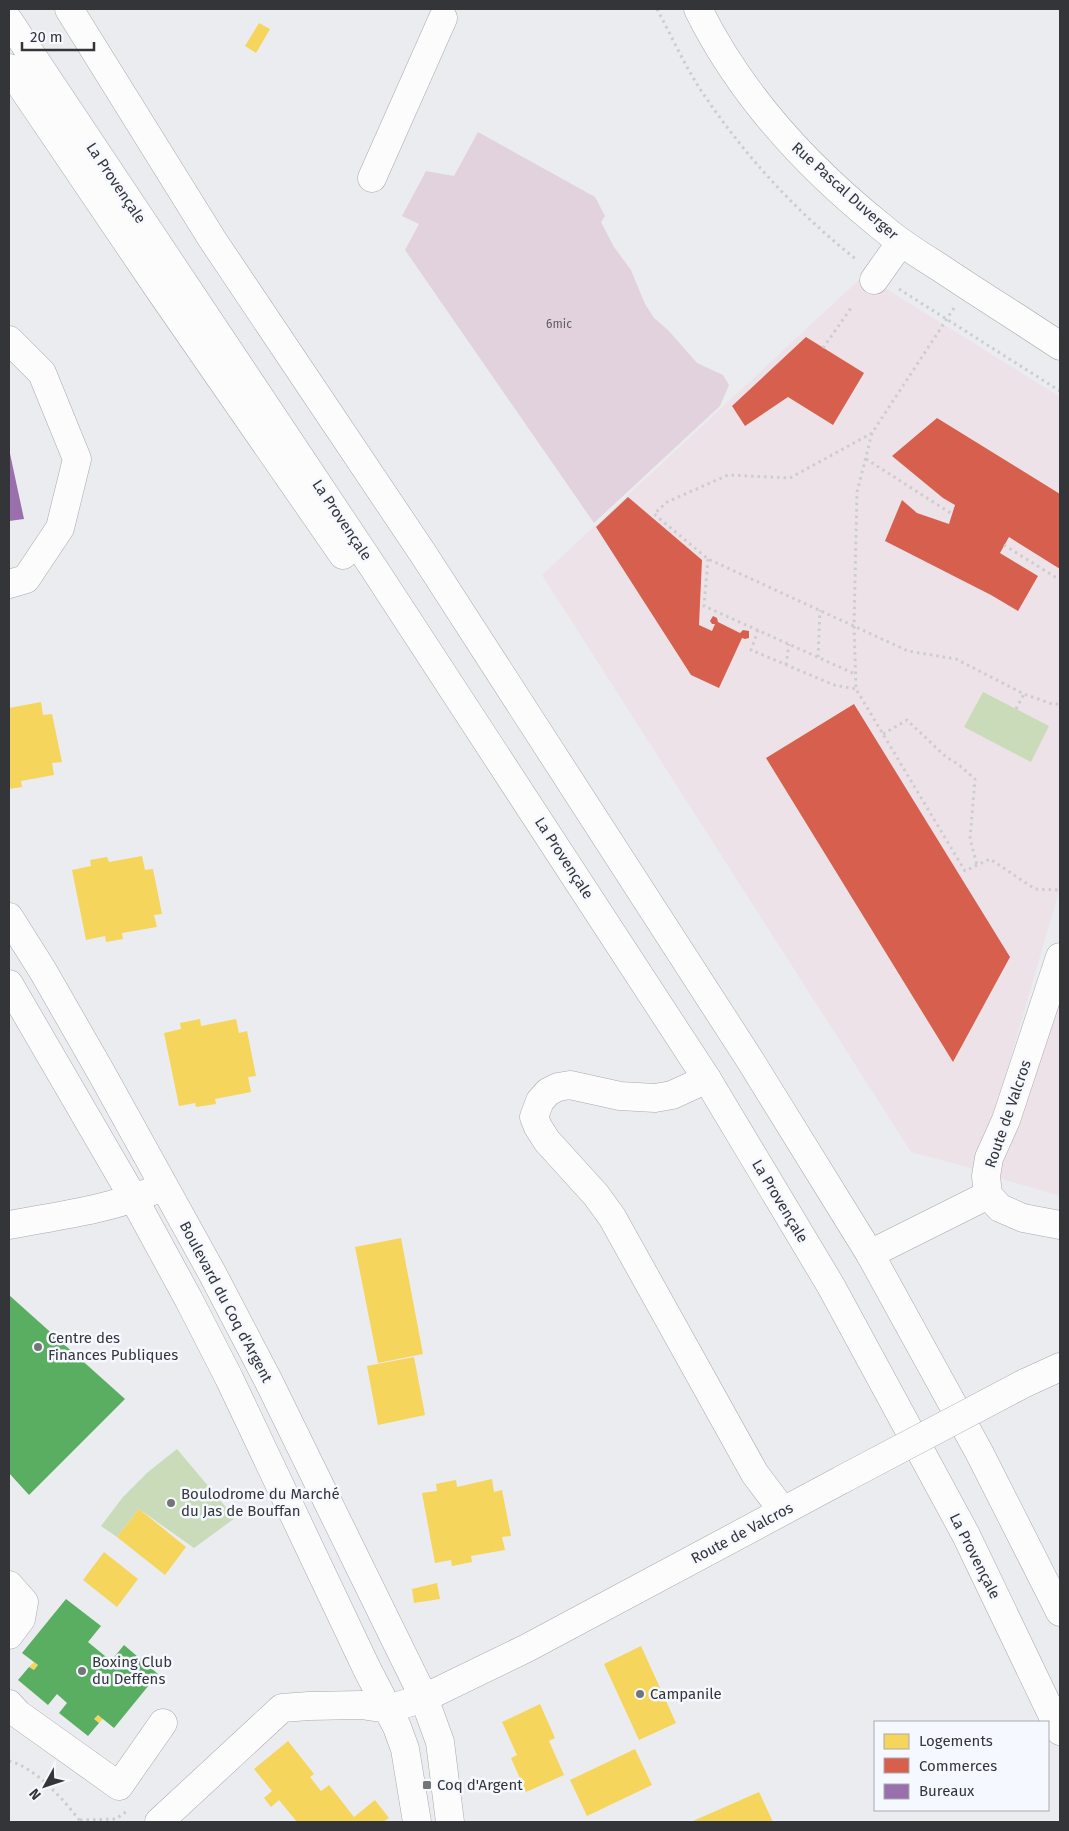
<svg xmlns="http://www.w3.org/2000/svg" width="1069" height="1831" font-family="'Fira Sans',sans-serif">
<rect width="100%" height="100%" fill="#eaecf0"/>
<path fill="#eee2e9" d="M864,275L1060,397V888L978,1170L911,1152L542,575Z
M1060,980V1196L992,1176Z"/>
<path fill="#c9dbb8" d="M983,692L1049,726L1031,762L964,727Z
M177,1449L235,1518L194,1548L139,1509L117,1537L101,1526L123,1497L148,1472Z"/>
<path fill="#f6d55c" d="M259,23L270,29L256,53L245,46Z
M41,702L43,715L52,714L62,762L52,763L54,775L21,781L22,787L9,789V708Z
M142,856L145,870L153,869L162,914L154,915L157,927L122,933L123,939L106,942L105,936L86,940L72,870L91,866L90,860L107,857L109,862Z
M200,1019L201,1026L236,1019L239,1033L247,1031L256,1076L248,1077L251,1092L215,1099L216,1104L196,1107L195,1103L179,1106L164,1033L181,1029L180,1023Z
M401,1238L423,1354L378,1363L355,1247Z
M414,1357L425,1415L378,1425L367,1366Z
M492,1479L494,1492L502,1490L511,1536L502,1537L505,1550L471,1556L472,1562L452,1566L451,1560L435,1563L422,1493L437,1491L436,1484L456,1480L457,1487Z
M139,1509L186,1547L165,1575L117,1537Z
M104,1552L138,1579L117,1607L83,1580Z
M437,1583L440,1599L414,1603L412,1589Z
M641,1646L676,1723L639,1740L604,1664Z
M34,1662L38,1665L34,1670L29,1667Z
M540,1704L555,1738L549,1741L564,1775L526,1792L511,1758L517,1755L502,1722Z
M98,1715L103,1719L99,1723L94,1719Z
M288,1741L314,1774L310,1777L321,1791L329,1785L354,1817L375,1800L389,1818L383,1822H297L279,1800L271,1807L264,1798L272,1791L254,1769Z
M635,1749L652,1785L587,1816L570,1780Z
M759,1792L773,1822H694L693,1821Z"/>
<path fill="#d6604d" d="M806,337L864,373L833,425L788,397L745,426L732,406Z
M937,418L1060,494V569L1009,537L1000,553L1038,576L1018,611L991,595L885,541L902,500L917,513L949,524L955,505L943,498L892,456Z
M628,497L702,560L699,625L712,631L715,624H712L710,621L713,616L717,618L718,622L740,633L743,630L749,631V638L745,639L742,638L719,688L691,675L596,527Z
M854,704L1010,957L953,1062L766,758Z"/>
<path fill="#9970ab" d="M9,449L24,519L9,521Z"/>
<path fill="#5aae61" d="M9,1295L125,1399L29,1495L9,1473Z
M66,1599L101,1626L88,1642L111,1661L124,1645L158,1674L114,1728L98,1715L94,1719L99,1723L88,1736L59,1713L67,1703L57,1694L48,1705L18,1680L29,1667L34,1670L38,1665L22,1653Z"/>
<path fill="#e2d2de" d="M478,132L595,197L605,216L601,222L614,247L631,270L645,304L654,318L668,330L697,363L723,375L729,385L720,406L594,523L405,250L419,224L402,216L426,171L454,176Z"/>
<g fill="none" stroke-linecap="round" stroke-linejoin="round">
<g stroke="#a8a9ad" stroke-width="29">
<path id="minor" d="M698,9C741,96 808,168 883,228C900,243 920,255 939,267C979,294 1020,319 1060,346
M372,178L443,18
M874,280L901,242
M9,340L42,373L77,459L60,528L26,579L9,584
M9,917L43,971L102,1074L211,1271L268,1380L395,1639L424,1698L440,1742L450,1822
M1060,957L1006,1120L989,1158L986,1176L988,1195L1000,1208L1023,1218L1060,1225
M9,984L134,1199L189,1300L229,1378L367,1669L397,1727L405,1749L417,1822
M707,1079L672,1095L655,1098L620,1096L570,1085L558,1087L548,1092L540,1101L534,1117L538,1127L547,1141L596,1195L612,1217L755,1474L783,1511
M9,1225C56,1216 106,1210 150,1192
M870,1254L988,1195
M1025,1383L1060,1367
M9,1585L24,1602L21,1619L9,1635
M9,1704L18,1714L119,1786L163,1723
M159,1822L282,1708L309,1706L361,1705L388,1709L424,1698L527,1648L843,1479"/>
</g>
<g stroke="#a8a9ad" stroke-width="29">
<path id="highway" d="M69,9L212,239L424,555L750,1060L870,1254L979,1452L1060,1612
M9,21L375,570L707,1079L831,1286L966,1535L1060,1731
M9,68L158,288L343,555"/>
</g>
<path stroke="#cccdce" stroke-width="3" stroke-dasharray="2.5 4" stroke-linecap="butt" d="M657,9C671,35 684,64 700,89C744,155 795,211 857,260
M899,289L1060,391
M954,308L872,433L857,492L854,625L856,689L965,871L990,859L1035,889L1060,890
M823,348L851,308
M872,433L790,478L728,475L667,502L654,514L708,559L908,651L956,659L1024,694L1052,704H1060
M866,459L952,514
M1004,545L1060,580
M708,559L704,606L855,674
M758,630L751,650L834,685L856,689
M818,657L820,610
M786,665L789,644
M1016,709L1024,694
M883,734L907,720L946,757L958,764L975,779L970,839L977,865
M9,1761C35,1767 64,1800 80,1821
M80,1820L116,1819L127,1811"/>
<use href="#minor" stroke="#fcfcfd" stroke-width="28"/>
<use href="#highway" stroke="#fcfcfd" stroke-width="28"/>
<g stroke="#a8a9ad" stroke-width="29" stroke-linecap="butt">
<path id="minor-bridge" d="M843,1479L1025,1383"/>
</g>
<use href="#minor-bridge" stroke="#fcfcfd" stroke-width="28"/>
</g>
<g fill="#747579" stroke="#f5f8ff" stroke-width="2">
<circle cx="38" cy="1347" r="5"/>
<circle cx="171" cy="1503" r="5"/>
<circle cx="82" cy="1671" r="5"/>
<circle cx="640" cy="1694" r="5"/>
<rect x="422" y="1780" width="10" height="10" rx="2.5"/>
</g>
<g text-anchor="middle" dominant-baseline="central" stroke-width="5" stroke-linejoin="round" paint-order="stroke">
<g font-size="12" fill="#605c62">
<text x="559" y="324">6mic</text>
</g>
<g font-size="15" fill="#343539" stroke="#f5f8ff">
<text transform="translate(116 183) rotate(56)">La Provençale</text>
<text transform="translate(845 191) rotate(42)">Rue Pascal Duverger</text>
<text transform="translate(342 520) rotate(56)">La Provençale</text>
<text transform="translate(564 858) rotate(57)">La Provençale</text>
<text transform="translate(1008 1114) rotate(-71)">Route de Valcros</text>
<text transform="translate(780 1201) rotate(59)">La Provençale</text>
<text transform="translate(226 1302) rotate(62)">Boulevard du Coq d'Argent</text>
<text transform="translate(742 1533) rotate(-28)">Route de Valcros</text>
<text transform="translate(975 1556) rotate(63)">La Provençale</text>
</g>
<g font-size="15" fill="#343539" stroke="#f5f8ff" text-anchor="start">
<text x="48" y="1338">Centre des<tspan x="48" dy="17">Finances Publiques</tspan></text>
<text x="181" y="1494">Boulodrome du Marché<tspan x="181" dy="17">du Jas de Bouffan</tspan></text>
<text x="92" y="1662">Boxing Club<tspan x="92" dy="17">du Deffens</tspan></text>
<text x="650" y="1694">Campanile</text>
<text x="437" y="1785">Coq d'Argent</text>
</g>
</g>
<rect width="1069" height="1831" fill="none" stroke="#343539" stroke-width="20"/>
<rect x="874" y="1721" width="175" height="90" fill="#f5f8ff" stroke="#a8aab0"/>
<rect x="884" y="1734" width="25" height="15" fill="#f6d55c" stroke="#a8aab0"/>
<text x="919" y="1746" font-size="15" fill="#343539">Logements</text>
<rect x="884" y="1758" width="25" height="15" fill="#d6604d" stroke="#a8aab0"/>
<text x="919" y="1771" font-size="15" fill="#343539">Commerces</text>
<rect x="884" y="1784" width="25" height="15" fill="#9970ab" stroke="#a8aab0"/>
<text x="919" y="1796" font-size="15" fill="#343539">Bureaux</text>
<g transform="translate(45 1786) rotate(230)" stroke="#f5f8ff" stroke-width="4" paint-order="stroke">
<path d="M0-4L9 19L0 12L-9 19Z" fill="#343539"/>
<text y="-8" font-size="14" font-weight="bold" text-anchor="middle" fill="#343539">N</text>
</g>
<path d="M22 42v8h72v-8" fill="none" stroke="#343539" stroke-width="2.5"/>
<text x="30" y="42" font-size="15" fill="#343539" stroke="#f5f8ff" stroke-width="4" paint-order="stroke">20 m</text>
</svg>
